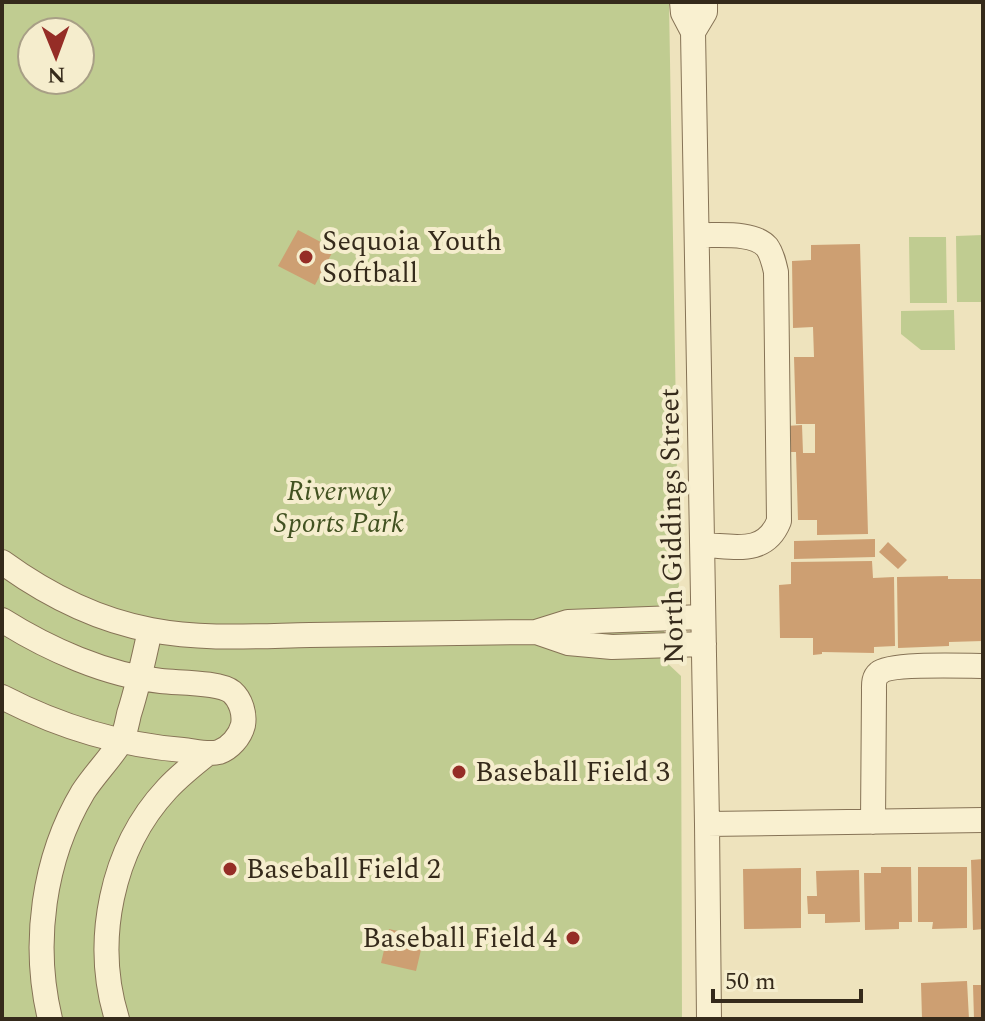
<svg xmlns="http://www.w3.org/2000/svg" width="985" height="1021" font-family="Spectral,serif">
<rect width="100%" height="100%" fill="#eee3bd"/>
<path fill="#c0cc91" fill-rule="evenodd" d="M2,2H669L679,592L664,606V660L681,676L682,1019H2ZM32,32H80V80H32Z
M983,235V302H957L956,236Z
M909,237H946L947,303H910Z
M954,310L955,350H921L901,334V311Z"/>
<path fill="#cd9f72" d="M298,230L334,249L315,285L278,266Z
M860,244L868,534L817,535V520H798L796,452H787L786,426L802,425L803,453H815V424H796L794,357H814L813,327L793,328L792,261L811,260V245Z
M875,539V557L794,559V541Z
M888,542L907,560L898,569L879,552Z
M872,561L873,578L894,577L895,646L874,647V653L822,652V654L813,655V638H780L779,585L791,584V562Z
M948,576V579H983V641L949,642V646L898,648L897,577Z
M983,859V929L973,930L971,860Z
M881,867H911L912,922H899V929L865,930L864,873H881Z
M918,867H967V928L932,929L933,922H918Z
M801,868V928L744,929L743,869Z
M859,870L860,922L825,923V914H808L807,896H817L816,871Z
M389,929L424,937L416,971L381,963Z
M967,981L969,1019H922L921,983Z
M973,985H983V1019H974Z"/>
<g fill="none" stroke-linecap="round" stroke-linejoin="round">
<g stroke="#867356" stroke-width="26">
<path id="minor" d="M682,2L683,13L693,32L707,824L709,1019
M693,32L705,12V2
M697,235C717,236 753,231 767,247C772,254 774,263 776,272L779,521C765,556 734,546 703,545
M2,562C46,594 97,620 151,630C203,640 257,636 310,635C385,634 461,633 536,632L568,622L703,617
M2,620C48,649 106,675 161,681C178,683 220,682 232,692C241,700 245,714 243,725C240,737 230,748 219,752C208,755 194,751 183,750C120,745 58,726 2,697
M536,632L568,643L612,647L704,644
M873,822L874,692C874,685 873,678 879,673C890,663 964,666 983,666
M707,824L983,820
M50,1019C32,944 43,859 83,792C94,775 109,760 120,743C125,735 127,723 129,714C138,686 144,658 150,630
M117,1019C93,942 111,849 167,789C179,776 194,764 208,753"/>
</g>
<use href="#minor" stroke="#f9f0d0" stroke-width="24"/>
</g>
<g fill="#952d26" stroke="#f5edcd" stroke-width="3">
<circle cx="306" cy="257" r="8"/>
<circle cx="459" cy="772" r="8"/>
<circle cx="230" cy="869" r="8"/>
<circle cx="573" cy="938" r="8"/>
</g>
<g text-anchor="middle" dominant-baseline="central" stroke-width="8" stroke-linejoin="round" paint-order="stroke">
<g font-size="28" fill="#352a1b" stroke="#f5edcd" text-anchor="start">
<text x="322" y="241">Sequoia Youth<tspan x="322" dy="32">Softball</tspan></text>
<text x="475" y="772">Baseball Field 3</text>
<text x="246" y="869">Baseball Field 2</text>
<text x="557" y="938" text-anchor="end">Baseball Field 4</text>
</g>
<g font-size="28" font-style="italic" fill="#425221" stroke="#f5edcd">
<text x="339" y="491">Riverway<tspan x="339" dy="32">Sports Park</tspan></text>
</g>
<g font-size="28" fill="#352a1b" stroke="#f5edcd">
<text transform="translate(672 526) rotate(-91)">North Giddings Street</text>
</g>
</g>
<rect width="985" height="1021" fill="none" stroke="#352a1b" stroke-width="8"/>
<g transform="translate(56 56) rotate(179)"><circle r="38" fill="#f5edcd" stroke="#a89f86" stroke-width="2"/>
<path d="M0-6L14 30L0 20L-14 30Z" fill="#952d26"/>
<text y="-12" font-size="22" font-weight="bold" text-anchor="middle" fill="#352a1b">N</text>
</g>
<path d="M713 989v12h148v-12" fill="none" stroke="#352a1b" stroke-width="4"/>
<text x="725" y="989" font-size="24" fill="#352a1b" stroke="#f5edcd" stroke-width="6" paint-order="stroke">50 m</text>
</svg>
